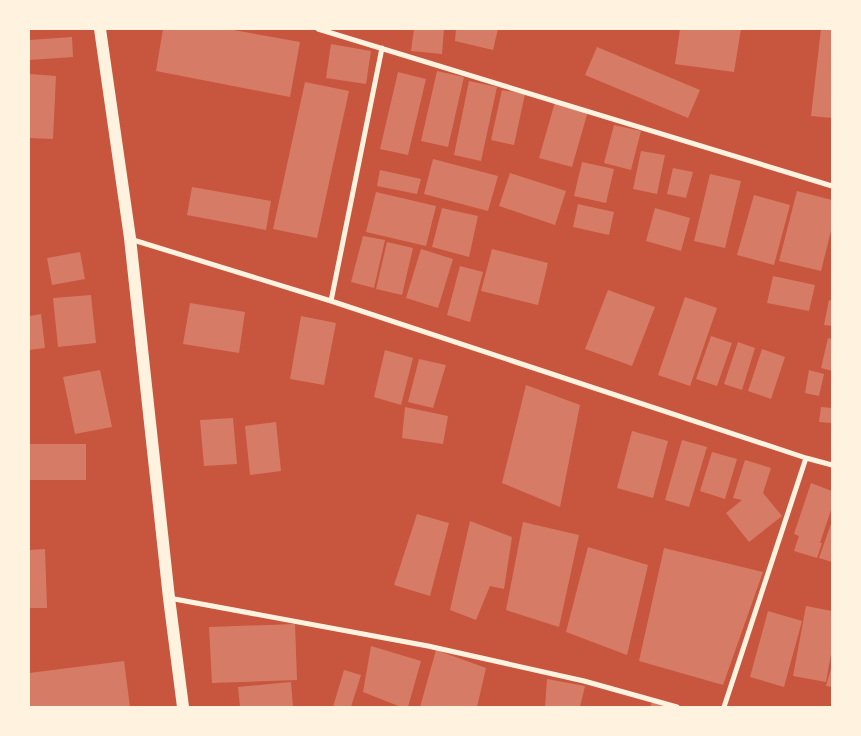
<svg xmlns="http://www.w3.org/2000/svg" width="861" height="736" font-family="Figtree,sans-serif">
<rect width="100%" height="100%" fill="#c8553d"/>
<path fill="#d67c66" d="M163,29H228L300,42L290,97L156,71Z
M414,29H444L442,54L411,51Z
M456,29H498L493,50L455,41Z
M680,29H741L734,72L675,64Z
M821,29H832V118L811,116Z
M72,37L73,57L29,60V40Z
M331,44L371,51L366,84L326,78Z
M597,47L700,90L688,118L585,75Z
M437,71L464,77L448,147L421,141Z
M398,72L426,79L408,155L380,149Z
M29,74L56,76L53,139L29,138Z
M469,81L497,87L481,161L454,155Z
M305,82L349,91L317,238L273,229Z
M502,90L525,94L514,145L491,140Z
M555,102L588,111L572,167L539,158Z
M614,125L641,131L631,170L604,163Z
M641,151L665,155L657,194L633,189Z
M433,159L498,176L488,211L424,194Z
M582,162L614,169L606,203L574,196Z
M673,168L693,172L686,198L667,194Z
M380,170L421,179L417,194L377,186Z
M510,173L566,191L555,225L499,206Z
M710,174L741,181L725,248L694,241Z
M192,187L271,201L266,230L187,215Z
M797,191L832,200V227L821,271L779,261Z
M376,192L436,206L426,246L366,232Z
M754,195L790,205L774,265L737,255Z
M578,204L614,212L609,235L573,227Z
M442,208L478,216L469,257L432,247Z
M655,208L690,218L681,251L646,241Z
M363,236L385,240L374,288L351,282Z
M387,242L413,248L402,295L376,289Z
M421,249L453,259L438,308L406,298Z
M492,249L548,263L538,305L481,291Z
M80,252L85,279L52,285L47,258Z
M460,266L483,272L470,322L447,315Z
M773,276L815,285L809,311L767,303Z
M608,290L655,307L632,366L585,349Z
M91,295L96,343L58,347L53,298Z
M685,297L717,308L690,386L658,375Z
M829,300L832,301V326L824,325Z
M190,303L245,312L239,353L183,344Z
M41,314L45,348L29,350V316Z
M301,316L336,323L324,385L290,379Z
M711,336L732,343L717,386L696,379Z
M828,338L832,339V371L821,368Z
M738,342L755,348L742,390L724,384Z
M762,349L785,357L771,399L748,391Z
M385,350L413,358L401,405L374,397Z
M419,359L446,365L433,408L408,402Z
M100,370L112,427L75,434L63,377Z
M809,370L824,374L819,396L805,393Z
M526,385L580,405L560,507L502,483Z
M405,407L448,416L443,444L402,438Z
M821,407L832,408V423L819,422Z
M233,418L237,464L204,466L200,420Z
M276,422L281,471L250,475L245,426Z
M632,431L668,441L653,498L617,488Z
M682,440L707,447L689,507L665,500Z
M29,444H86V480H29Z
M712,452L737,459L725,499L700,491Z
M745,460L771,468L763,493L782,516L749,542L726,513L742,500L733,498Z
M811,483L832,491V507L820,543H822L817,558L794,551L799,536L794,534Z
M417,514L449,523L430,596L394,585Z
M470,521L512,537L504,589L490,586L476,620L450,610Z
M832,521V562L819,558Z
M523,522L579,535L559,627L506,610Z
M588,547L648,565L627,655L566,632Z
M664,548L763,572L723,685L639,661Z
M45,549L47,608H29V550Z
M806,606L832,611V649L826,682L793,676Z
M768,611L802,621L784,687L750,677Z
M295,624L297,680L212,683L209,627Z
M371,646L421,661L408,707H401L363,692Z
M436,650L486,668L477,707H420Z
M124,661L130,707H29V673Z
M832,665V687L826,686Z
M344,670L361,675L351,707H333Z
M547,679L585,686L580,707H545Z
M291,682L293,707H240L238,687Z
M653,700L668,707H650Z"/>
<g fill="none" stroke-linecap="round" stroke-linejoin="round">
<path stroke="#fff3e0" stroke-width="5" d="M318,29L832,186
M130,239L331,301L806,458L832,465
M331,301L382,48
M169,598L428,646L584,681L677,707
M724,707L806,458"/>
<path stroke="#fff3e0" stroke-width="12" d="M100,29L130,238L169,598L183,707"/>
</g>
<rect width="861" height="736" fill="none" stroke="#fff3e0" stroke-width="60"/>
</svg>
